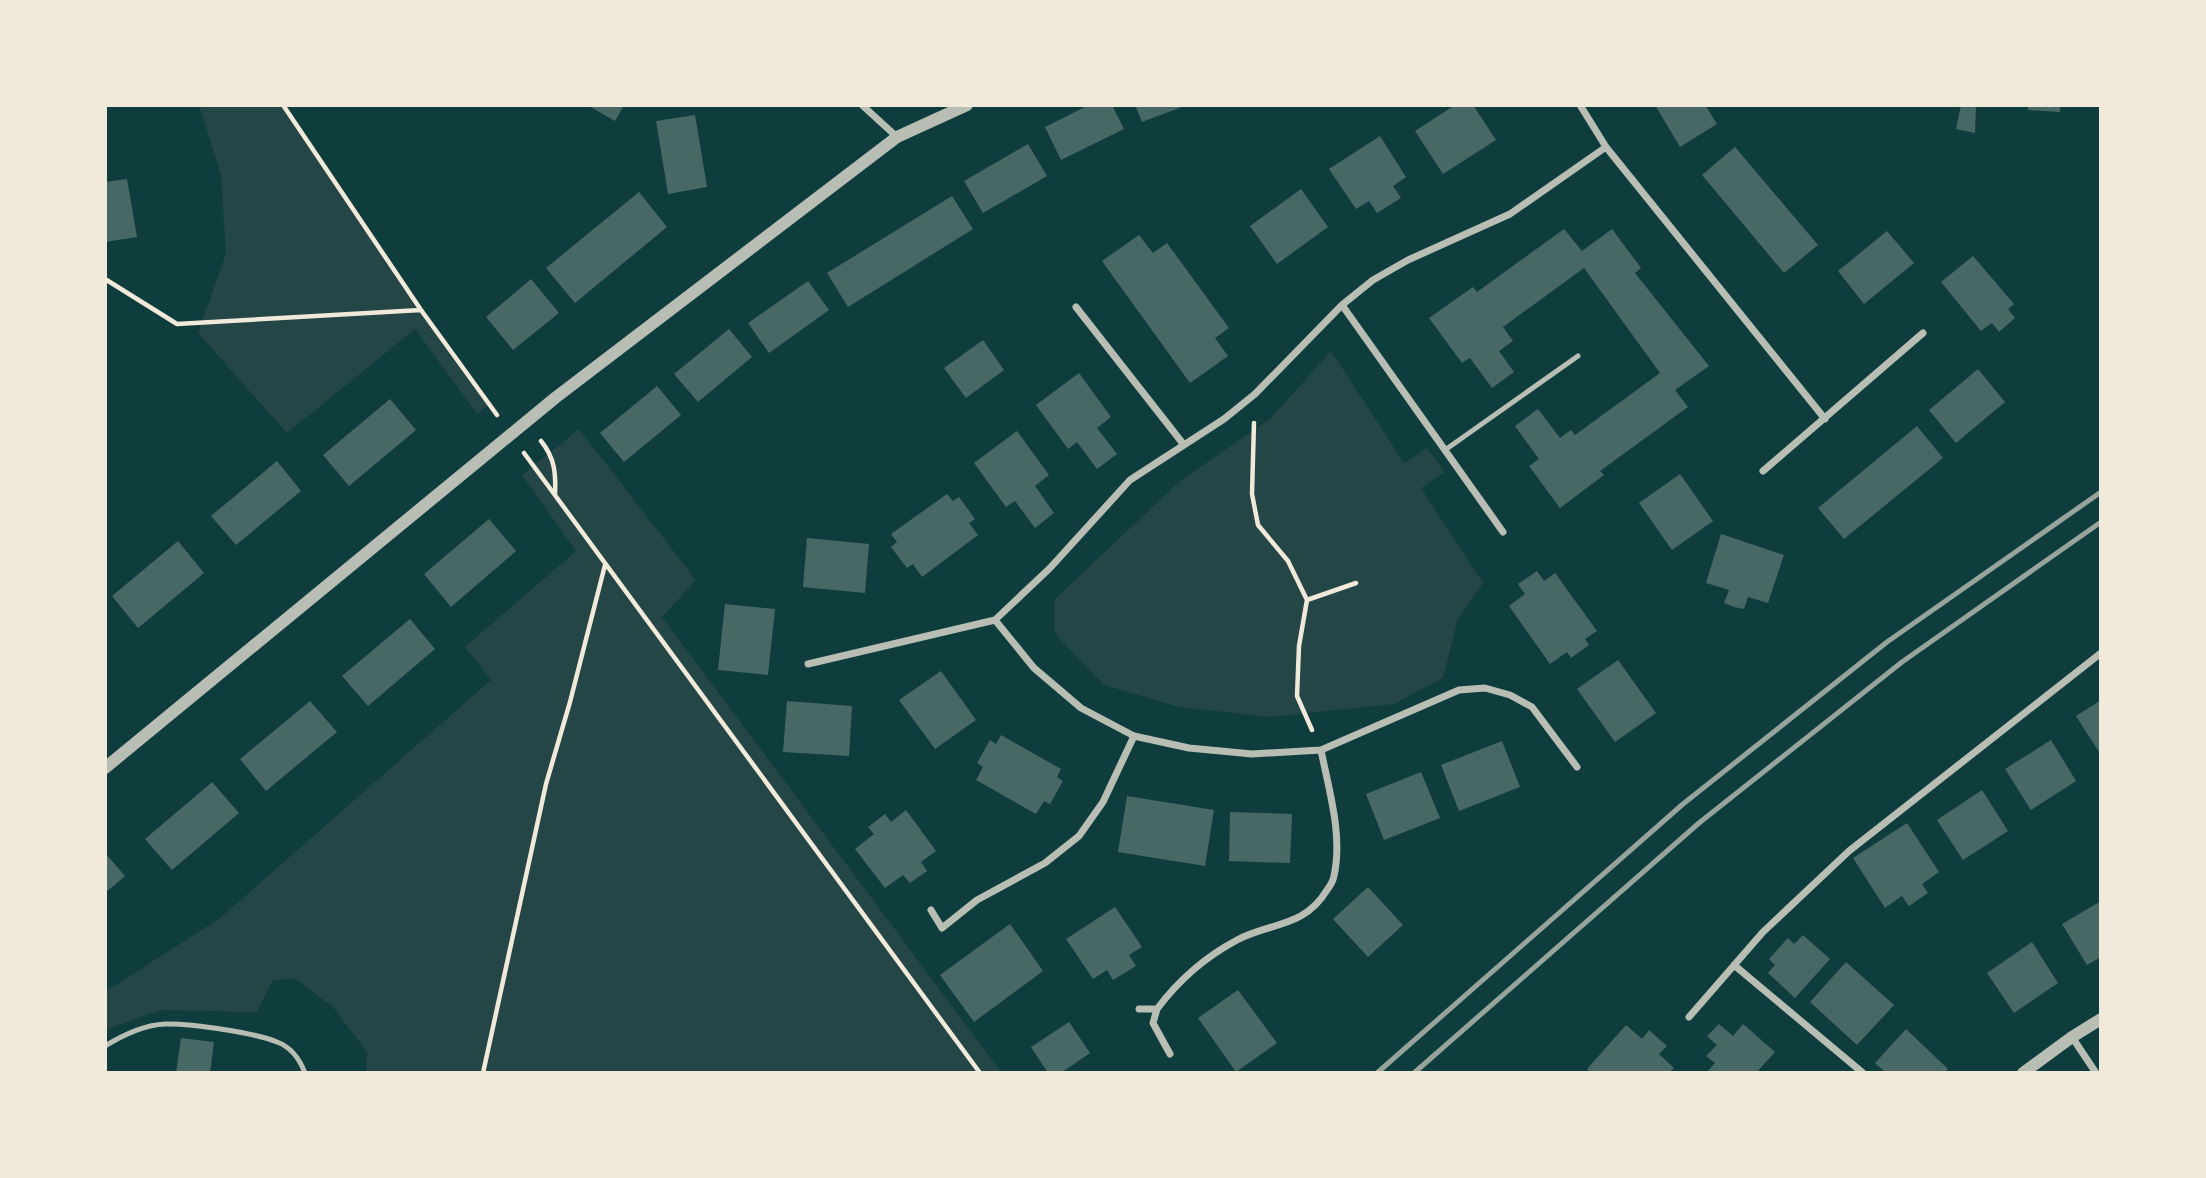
<svg xmlns="http://www.w3.org/2000/svg" width="2206" height="1178" font-family="Bitter,serif">
<rect width="100%" height="100%" fill="#0f3d3e"/>
<path fill="#244646" d="M199,105H283L421,310L489,404L477,414L415,329L287,433L198,333L226,254L221,175Z
M1331,351L1404,463L1427,448L1445,472L1421,488L1483,583L1458,619L1443,678L1394,704L1270,717L1179,707L1104,685L1055,634L1054,600L1180,481L1270,419Z
M579,429L696,580L662,617L1002,1073H366L367,1052L333,1007L294,978L272,981L257,1012L160,1010L105,1030V992L220,918L491,680L465,647L576,551L522,475Z"/>
<path fill="#486865" d="M587,105H624L615,121Z
M1089,105H1112L1124,129L1061,160L1045,127Z
M1135,105H1187L1142,122Z
M1455,105H1473L1496,140L1443,174L1415,131Z
M1655,105H1705L1717,124L1680,147Z
M1961,105H1976L1975,133L1956,129Z
M2028,105H2060V112L2028,110Z
M695,115L707,187L668,194L656,121Z
M1380,136L1406,177L1393,186L1401,198L1377,213L1369,201L1356,209L1329,169Z
M1028,144L1047,176L983,213L964,181Z
M1735,147L1818,245L1784,273L1702,175Z
M127,179L137,237L105,242V182Z
M1301,189L1328,227L1277,264L1250,226Z
M639,192L667,227L575,303L546,268Z
M952,196L973,229L848,307L827,273Z
M1564,229L1582,251L1612,229L1641,268L1635,273L1709,366L1675,390L1688,407L1600,471L1604,475L1560,508L1529,466L1539,459L1515,426L1538,409L1560,438L1571,430L1575,435L1660,373L1584,268L1503,327L1513,341L1499,351L1514,372L1492,388L1470,358L1462,363L1429,318L1473,287L1477,292Z
M1887,231L1914,263L1864,304L1838,271Z
M1139,235L1153,253L1167,243L1229,328L1215,338L1228,356L1190,383L1102,261Z
M1973,256L2014,304L2008,309L2015,318L1999,332L1992,323L1981,331L1941,282Z
M531,279L559,313L513,350L486,317Z
M808,281L829,310L769,353L748,323Z
M729,329L752,357L698,402L674,374Z
M983,340L1004,370L966,398L944,368Z
M1978,369L2005,402L1956,443L1929,410Z
M1079,373L1111,417L1097,428L1117,454L1097,469L1077,442L1068,449L1036,405Z
M657,386L681,415L624,462L600,433Z
M390,399L416,430L349,486L323,455Z
M1917,426L1943,458L1844,539L1818,508Z
M1017,431L1049,475L1035,486L1054,513L1035,528L1015,501L1006,507L974,463Z
M277,461L301,491L236,545L211,516Z
M1680,474L1713,521L1672,550L1639,503Z
M947,494L953,501L959,497L975,519L969,523L978,535L922,577L913,564L907,568L891,547L897,542L891,534Z
M489,519L516,551L451,607L424,574Z
M1721,534L1784,555L1768,603L1748,597L1744,609L1734,607L1724,603L1729,590L1706,583Z
M807,538L869,544L865,593L803,587Z
M178,541L204,573L138,628L112,596Z
M1537,571L1544,581L1555,573L1597,631L1585,639L1589,645L1571,658L1567,652L1550,664L1509,606L1525,594L1518,584Z
M725,604L775,609L768,675L718,670Z
M410,619L435,649L368,706L342,676Z
M1618,660L1656,713L1615,742L1577,689Z
M941,671L976,720L935,749L899,700Z
M2101,700V755L2076,716Z
M310,701L337,732L266,791L240,759Z
M787,701L852,706L849,756L783,752Z
M1001,735L1061,769L1057,777L1063,781L1050,804L1044,801L1036,814L976,780L983,767L977,763L990,740L996,744Z
M2051,740L2076,781L2031,810L2005,769Z
M1502,741L1520,787L1459,811L1441,765Z
M1421,772L1440,818L1384,840L1366,794Z
M212,782L239,813L172,870L145,839Z
M1982,790L2008,831L1963,860L1937,820Z
M1127,796L1214,810L1205,866L1118,852Z
M906,810L936,851L921,862L927,871L910,883L903,875L885,888L855,849L874,834L868,827L876,821L885,814L891,822Z
M1230,812L1292,814L1290,863L1229,861Z
M1907,823L1939,872L1922,884L1928,893L1909,906L1902,896L1885,908L1853,858Z
M105,853L125,876L105,893Z
M1368,887L1403,925L1368,957L1333,919Z
M2101,901V957L2087,965L2062,924Z
M1115,907L1142,947L1129,955L1136,966L1113,980L1107,970L1093,979L1066,939Z
M1010,924L1043,971L974,1022L940,975Z
M1803,935L1830,959L1795,998L1768,973L1775,965L1769,959L1788,938L1794,944Z
M2032,942L2058,983L2014,1013L1987,973Z
M1846,962L1894,1005L1857,1045L1810,1002Z
M1238,990L1277,1043L1236,1072L1198,1018Z
M1069,1022L1090,1053L1061,1073H1048L1031,1047Z
M1719,1024L1733,1036L1743,1024L1775,1052L1756,1073H1706L1715,1063L1706,1056L1717,1045L1707,1036Z
M1626,1025L1642,1039L1649,1030L1667,1046L1659,1054L1674,1068L1669,1073H1591L1587,1069Z
M1906,1029L1948,1069L1944,1073H1886L1875,1063Z
M181,1038L214,1042L210,1073H176Z"/>
<g fill="none" stroke-linecap="round" stroke-linejoin="round">
<path stroke="#f1e9da" stroke-width="4.5" d="M283,105L421,310L497,415
M105,279L177,324L421,310
M1254,423L1252,494L1258,525L1288,561L1307,600L1299,646L1297,696L1312,730
M541,441C555,458 556,474 555,495
M524,453L980,1073
M1307,600L1356,583
M483,1073L546,784L570,702L605,565"/>
<path stroke="#b8beb3" stroke-width="5" d="M1445,450L1578,356
M105,1046C123,1035 144,1025 165,1024C189,1023 256,1033 277,1042C291,1047 300,1060 305,1073"/>
<path stroke="#b8beb3" stroke-width="7" d="M862,105L897,137
M1580,105L1606,147L1825,419
M1342,305L1503,532
M1076,307L1184,445
M1763,471L1923,333
M808,664L995,620
M1577,767L1532,707L1510,695L1485,688L1459,690L1321,750L1252,754L1189,748L1134,736L1081,708L1034,668L995,620L1050,568L1130,480L1224,419L1255,394L1342,305L1373,280L1408,260L1510,214L1606,147
M931,910L942,928L977,900L1045,863L1079,836L1103,802L1134,736
M1734,965L1863,1073
M1139,1009H1157L1153,1023L1170,1054
M1157,1009C1178,981 1205,957 1237,940C1271,922 1304,928 1327,890C1330,886 1333,882 1334,876C1343,835 1329,791 1321,750
M1689,1017L1763,932L1849,851L2101,653
M2072,1037L2096,1073"/>
<path stroke="#b8beb3" stroke-width="12" d="M105,768L555,398L897,137L967,105
M2023,1073L2072,1037L2101,1019"/>
<path stroke="#97a49c" stroke-width="5" d="M1377,1073L1683,804L1887,642L2101,492
M1414,1073L1699,823L1902,662L2101,522"/>
</g>
<rect width="2206" height="1178" fill="none" stroke="#f1e9da" stroke-width="214"/>
</svg>
